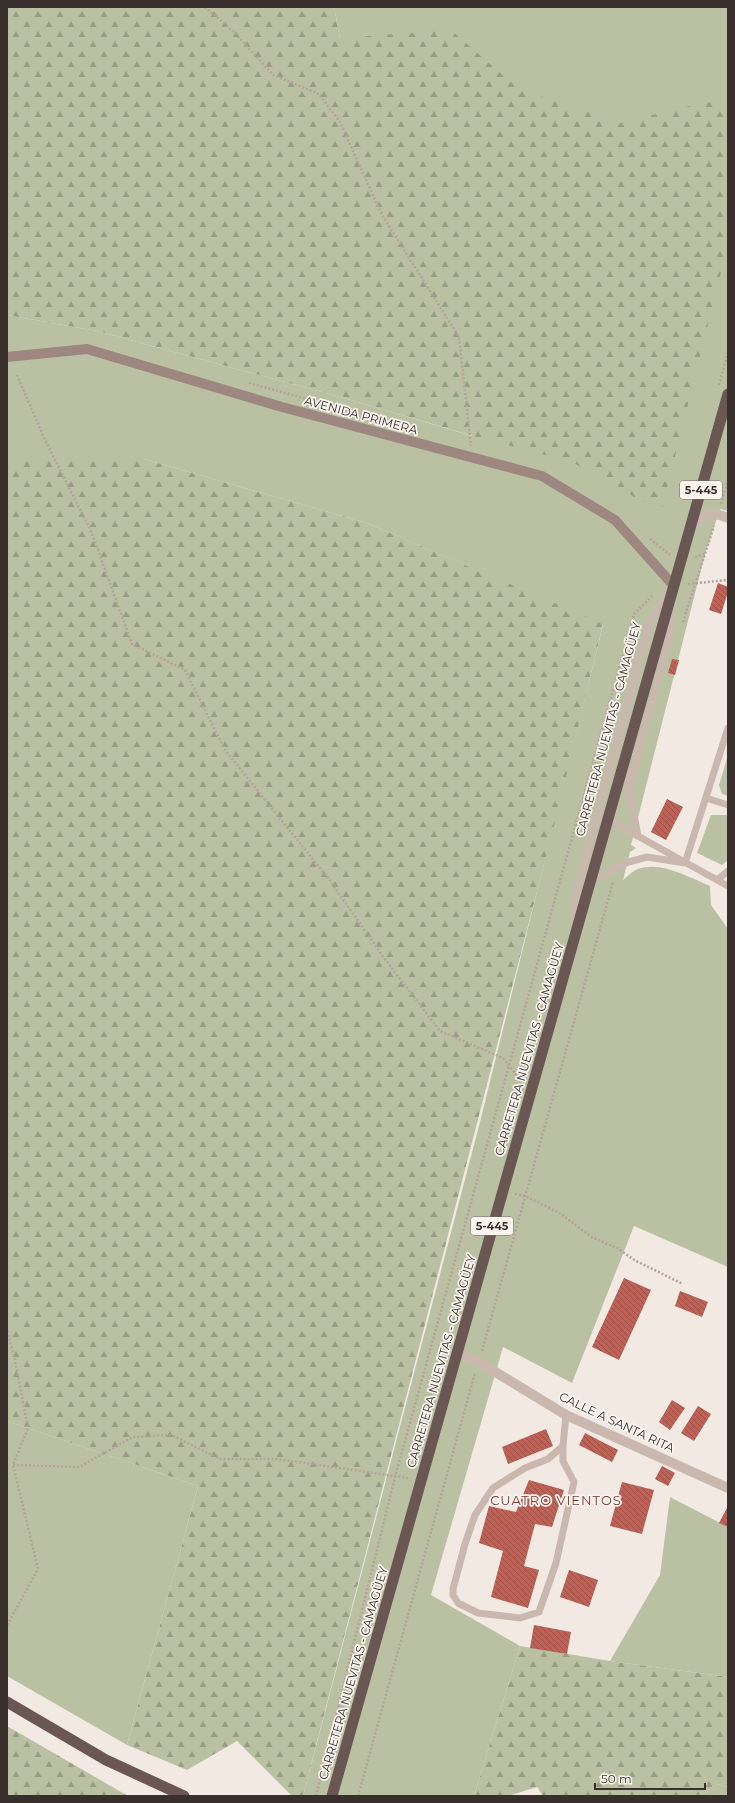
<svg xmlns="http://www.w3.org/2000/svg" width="735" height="1803" font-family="Montserrat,sans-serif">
<defs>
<pattern id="forest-firs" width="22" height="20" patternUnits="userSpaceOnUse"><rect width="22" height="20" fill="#bac1a3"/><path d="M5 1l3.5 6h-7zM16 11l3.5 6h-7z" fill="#989d85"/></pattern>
<pattern id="building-back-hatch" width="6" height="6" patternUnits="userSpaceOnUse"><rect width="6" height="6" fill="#bc6257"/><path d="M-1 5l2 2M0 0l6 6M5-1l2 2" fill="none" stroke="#9a5148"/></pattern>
</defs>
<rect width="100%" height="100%" fill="#f2e9e3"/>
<path fill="#bac1a3" d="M334,7H728V511L720,509L705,554L631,845L636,848L630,852L623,880C627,877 632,871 638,869C661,861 688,877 710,886L711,905L728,929V1267L634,1226L572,1383L503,1347L431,1595L520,1646L474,1796H303L480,1122L603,625L367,523L144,459H7V315L97,331L344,398L472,436L340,38Z
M728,755V796L722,794L719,785Z
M711,815H728V860L722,865L697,853Z
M7,1421L198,1486L127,1745L7,1676Z
M670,1497L728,1527V1677L610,1661L660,1575Z
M717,1784L728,1787V1796H699Z"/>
<path fill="url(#forest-firs)" d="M7,7H334L340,38L451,30L519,89L620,123L702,103L728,100V244L661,512L572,462L473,436L344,398L97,331L7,315Z
M7,459H144L367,523L603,624L558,810L303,1796H292L237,1741L187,1770L127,1745L198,1486L7,1421Z
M520,1646L610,1661L728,1677V1787L717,1784L699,1796H543L537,1787L508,1796H474Z
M7,1726L128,1796H7Z"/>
<path fill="url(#building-back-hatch)" d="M718,583L728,587V592L721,614L709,610Z
M672,659L679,660L675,675L668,673Z
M667,799L683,807L666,840L651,832Z
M624,1278L651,1290L619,1360L592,1347Z
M680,1291L708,1302L702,1317L675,1306Z
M672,1400L685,1408L670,1430L659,1422Z
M698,1406L711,1414L694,1441L681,1433Z
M546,1429L553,1446L508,1464L502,1447Z
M585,1433L618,1450L612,1462L579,1445Z
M662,1466L675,1473L668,1486L655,1479Z
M529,1480L564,1490L552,1527L535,1524L524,1566L539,1570L528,1608L491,1597L503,1551L479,1543L489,1506L516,1512Z
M622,1482L654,1490L642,1534L610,1526Z
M728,1506V1527L719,1523Z
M569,1570L598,1580L589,1607L560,1597Z
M534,1625L571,1632L567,1654L530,1648Z"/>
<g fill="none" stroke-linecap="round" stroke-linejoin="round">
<path stroke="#b6a299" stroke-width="2.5" stroke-dasharray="2 2" stroke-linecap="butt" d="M205,7L234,32L273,75L319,94L340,122L382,215L459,337L471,446
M17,375L45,440L91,531L132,644L185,670L225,750L328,878L387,962L440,1031L503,1058L521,1081
M249,383L410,427
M719,385L728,352
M721,504L728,480
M650,539L670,555
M695,557L705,554
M688,584L728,580
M683,622L714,526
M515,1194L525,1196L560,1213L591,1237L617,1248L636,1261L683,1284
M7,1331L14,1356L28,1428L13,1465L38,1569L7,1625
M482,1351L613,882
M13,1465L79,1467L133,1437L171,1435L220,1459H277L408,1478
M316,1796L395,1477L634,614L652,596
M358,1796L475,1373"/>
<path stroke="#cab8af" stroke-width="7" d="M625,767L638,836
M629,788L671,630L672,605
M706,798L728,805
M607,819L728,886
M717,880L728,871
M589,883L625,863L647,857L685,863L728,728
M575,924V897L650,620L670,590
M563,1446V1461L574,1482L556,1563L539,1612L520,1618L478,1613L458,1603L453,1595V1589L465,1544L475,1515L493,1488L525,1468L548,1459L563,1446L566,1415"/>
<path stroke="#cab8af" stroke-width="10" d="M691,527C704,515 710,510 728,518
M457,1353L479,1362L566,1415L728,1488"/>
<path stroke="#9e8780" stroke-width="10" d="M7,357L87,349L282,407L542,476L615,520L673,585"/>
<path stroke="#6a5652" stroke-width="11" d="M7,1702L106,1760L184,1796
M332,1796L728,394"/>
</g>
<g text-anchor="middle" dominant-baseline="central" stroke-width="3.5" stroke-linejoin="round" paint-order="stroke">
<g fill="#faf4ef" stroke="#736a66" stroke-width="1">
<rect x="680" y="481" width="42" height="18" rx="3"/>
<rect x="471" y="1217" width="42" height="18" rx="3"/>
</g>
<g font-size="11" font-weight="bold" fill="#392f2c">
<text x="701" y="490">5-445</text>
<text x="492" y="1226">5-445</text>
</g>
<g font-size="12" fill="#392f2c" stroke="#faf4ef">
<text transform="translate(361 415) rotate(15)">AVENIDA PRIMERA</text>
<text transform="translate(608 729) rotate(-75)">CARRETERA NUEVITAS - CAMAGÜEY</text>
<text transform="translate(529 1049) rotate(-74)">CARRETERA NUEVITAS - CAMAGÜEY</text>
<text transform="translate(441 1361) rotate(-74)">CARRETERA NUEVITAS - CAMAGÜEY</text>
<text transform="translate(617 1422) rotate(25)">CALLE A SANTA RITA</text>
<text transform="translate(353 1673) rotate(-74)">CARRETERA NUEVITAS - CAMAGÜEY</text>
</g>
<g font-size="13" letter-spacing="1" fill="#82362c" stroke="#faf4ef">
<text x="556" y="1500">CUATRO VIENTOS</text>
</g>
</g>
<rect width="735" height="1803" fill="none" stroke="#392f2c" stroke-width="16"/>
<path d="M595 1783v6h110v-6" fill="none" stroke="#392f2c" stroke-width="2"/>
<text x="601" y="1783" font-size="12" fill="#392f2c" stroke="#faf4ef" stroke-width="3" paint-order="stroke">50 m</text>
</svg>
